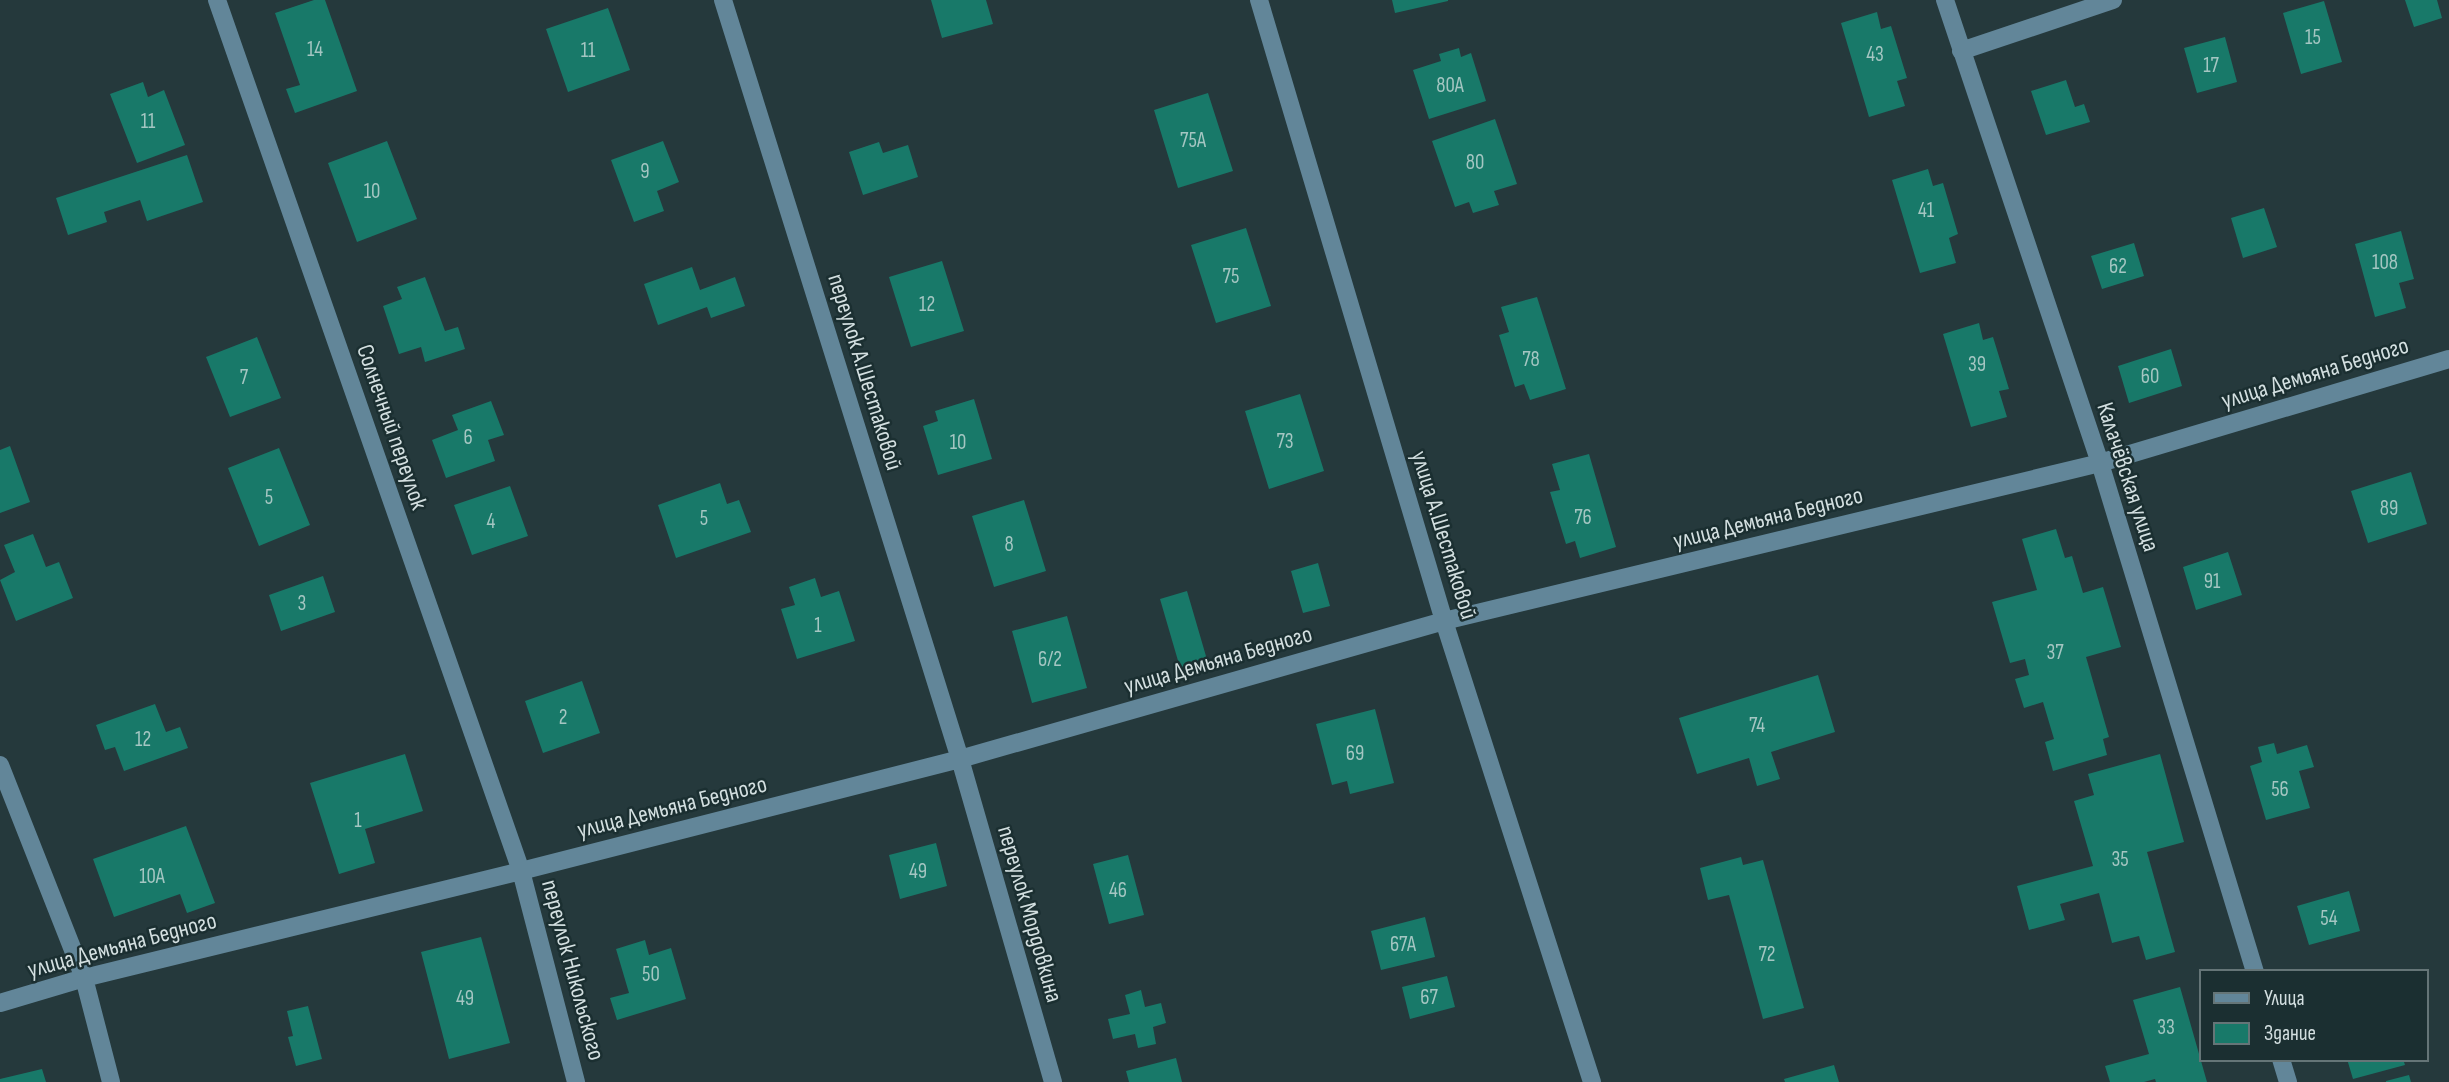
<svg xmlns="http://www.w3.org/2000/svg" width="2449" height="1082" font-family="'Sofia Sans Condensed',sans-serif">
<rect width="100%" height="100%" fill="#25393c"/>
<path fill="#187969" d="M314,0H325L357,91L295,113L286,89L300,85L275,13Z
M931,0H986L993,24L942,38Z
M1392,0H1448V1L1395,13Z
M2405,0H2437L2442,18L2414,27Z
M2324,1L2342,62L2301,74L2283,13Z
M608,8L630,70L568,92L546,29Z
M1877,12L1881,29L1891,26L1907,78L1897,81L1905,106L1869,117L1841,23Z
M2225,37L2237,82L2197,93L2184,48Z
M1459,48L1461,57L1471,53L1486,101L1429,119L1413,70L1441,61L1439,54Z
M2066,80L2075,107L2084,104L2090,122L2046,135L2031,91Z
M143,82L148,97L164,90L185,145L137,163L110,94Z
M1208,93L1233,171L1178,188L1154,110Z
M1495,119L1517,184L1494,191L1499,205L1473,213L1469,202L1455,207L1432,141Z
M387,141L417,219L357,242L328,163Z
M663,141L679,182L657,191L664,211L634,222L611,160Z
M879,142L883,153L908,145L918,177L863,195L849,152Z
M187,155L203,202L147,221L140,200L104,212L107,222L68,235L56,198Z
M1928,169L1933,186L1943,183L1958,234L1949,238L1956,263L1920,273L1892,180Z
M2264,208L2277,247L2243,258L2231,218Z
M1246,228L1271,306L1216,323L1191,245Z
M2401,231L2414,279L2399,283L2406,308L2375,317L2355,244Z
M2134,243L2144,276L2102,289L2091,256Z
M942,261L964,331L911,347L889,277Z
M692,267L700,290L735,277L745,306L711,318L707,307L658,325L644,284Z
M425,277L445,331L458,327L465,349L425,362L421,347L399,354L383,306L402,299L397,287Z
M1537,297L1566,389L1530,400L1524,384L1515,387L1499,335L1509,332L1501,307Z
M1979,323L1983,340L1993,337L2009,389L1999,391L2007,417L1971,427L1943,334Z
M257,337L281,398L230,417L206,357Z
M2171,349L2182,386L2129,403L2118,366Z
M1300,394L1324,471L1269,489L1245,411Z
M974,399L992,459L938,475L923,426L938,421L935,411Z
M491,401L504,435L488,440L495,461L446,478L432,440L458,430L452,415Z
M10,446L30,502L0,513V450Z
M279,448L310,525L259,546L228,468Z
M1589,454L1616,547L1580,558L1575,541L1566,544L1550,492L1560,490L1552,464Z
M2411,472L2427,524L2368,543L2351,491Z
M720,483L727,504L739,500L751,532L676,558L658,505Z
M510,486L528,536L472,555L454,505Z
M1024,500L1046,571L994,587L972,516Z
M2056,529L2065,558L2072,556L2083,593L2103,587L2121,647L2086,657L2109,737L2103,739L2107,755L2053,771L2045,742L2054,739L2043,702L2024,708L2015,679L2029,675L2025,659L2010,663L1992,602L2037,590L2022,539Z
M33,534L46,567L59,562L73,598L16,621L0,580L15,572L4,545Z
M2228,552L2242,595L2196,610L2183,567Z
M1318,563L1330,606L1303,613L1291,571Z
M323,576L335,612L281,631L269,595Z
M815,578L821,597L839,591L855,641L797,659L781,609L795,605L789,587Z
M1187,591L1208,663L1181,671L1160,599Z
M1067,616L1087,688L1032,703L1012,631Z
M1818,675L1835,732L1771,752L1780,779L1757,786L1749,758L1697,774L1679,718Z
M582,681L600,733L543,753L525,701Z
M155,704L166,732L180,727L188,748L124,771L115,747L105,750L96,725Z
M1375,709L1394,783L1350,794L1347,781L1332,785L1316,724Z
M2274,743L2277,754L2307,745L2314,767L2299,771L2310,808L2266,820L2250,766L2262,762L2258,747Z
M405,754L423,811L365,829L375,863L339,874L310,783Z
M2160,754L2184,842L2147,852L2175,952L2146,960L2139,936L2112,943L2099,893L2060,904L2065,920L2029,930L2017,886L2093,866L2074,801L2094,795L2088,774Z
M186,826L215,903L187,913L180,894L114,917L93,859Z
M936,843L947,886L900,899L889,855Z
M1128,855L1144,915L1109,924L1093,864Z
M1741,857L1743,865L1763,860L1804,1008L1763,1019L1729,895L1708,900L1700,868Z
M2349,891L2360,931L2309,945L2297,906Z
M1425,917L1435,957L1381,970L1371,931Z
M481,937L510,1043L449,1059L421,952Z
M645,940L649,955L671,948L686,999L617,1020L610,998L629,993L616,949Z
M1447,976L1455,1007L1410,1019L1402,987Z
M2180,987L2207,1082H2156L2155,1079L2144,1082H2110L2105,1066L2149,1054L2133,1000Z
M1141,990L1145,1007L1161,1003L1166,1023L1153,1027L1156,1044L1138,1048L1135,1034L1113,1039L1108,1019L1130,1014L1125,995Z
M308,1006L322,1059L296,1066L288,1037L293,1036L287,1011Z
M1176,1058L1182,1082H1129L1126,1071Z
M2347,1059H2403L2405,1065L2353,1079Z
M1834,1065L1839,1082H1785L1784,1079Z
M42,1069L46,1082H0V1079Z
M2409,1075L2411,1082H2386V1081Z"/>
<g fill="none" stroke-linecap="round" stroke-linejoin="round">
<path stroke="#628699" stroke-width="18" d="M217,0L521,871L576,1082
M723,0L960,759L1053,1082
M1259,0L1444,621L1592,1082
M1945,0L2100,463L2255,972
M1961,51L2113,0
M0,765L84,978L111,1082
M0,1003L84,978L521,871L960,759L1444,621L2100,463L2449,359
M2281,1059L2288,1082"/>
</g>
<g text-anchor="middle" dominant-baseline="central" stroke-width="5" stroke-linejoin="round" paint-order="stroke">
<g font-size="21" fill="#a4c6c2">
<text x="2313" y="37">15</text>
<text x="315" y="49">14</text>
<text x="588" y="50">11</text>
<text x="1875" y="54">43</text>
<text x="2211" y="65">17</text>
<text x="1450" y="85">80А</text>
<text x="148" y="121">11</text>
<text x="1193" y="140">75А</text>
<text x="1475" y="162">80</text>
<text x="645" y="171">9</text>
<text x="372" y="191">10</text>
<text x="1926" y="210">41</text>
<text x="2385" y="262">108</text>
<text x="2118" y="266">62</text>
<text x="1231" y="276">75</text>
<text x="927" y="304">12</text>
<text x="1531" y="359">78</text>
<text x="1977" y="364">39</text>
<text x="2150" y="376">60</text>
<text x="244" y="377">7</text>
<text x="468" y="437">6</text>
<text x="1285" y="441">73</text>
<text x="958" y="442">10</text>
<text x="269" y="497">5</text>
<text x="2389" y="508">89</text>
<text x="1583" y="517">76</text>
<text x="704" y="518">5</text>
<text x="491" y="521">4</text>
<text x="1009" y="544">8</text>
<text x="2212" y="581">91</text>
<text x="302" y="603">3</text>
<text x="818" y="625">1</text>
<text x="2055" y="652">37</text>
<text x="1050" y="659">6/2</text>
<text x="563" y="717">2</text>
<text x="1757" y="725">74</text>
<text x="143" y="739">12</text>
<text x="1355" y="753">69</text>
<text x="2280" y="789">56</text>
<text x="358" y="820">1</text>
<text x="2120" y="859">35</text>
<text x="918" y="871">49</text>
<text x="152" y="876">10А</text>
<text x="1118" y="890">46</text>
<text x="2329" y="918">54</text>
<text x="1403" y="944">67А</text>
<text x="1767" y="954">72</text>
<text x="651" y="974">50</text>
<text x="1429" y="997">67</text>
<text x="465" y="998">49</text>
<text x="2166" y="1027">33</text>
</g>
<g font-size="24" fill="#d3dfe0" stroke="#1b2f31">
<text transform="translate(865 372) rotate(73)">переулок А.Шестаковой</text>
<text transform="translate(2315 373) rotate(-17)">улица Демьяна Бедного</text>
<text transform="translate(392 427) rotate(71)">Солнечный переулок</text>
<text transform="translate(2128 477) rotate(72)">Калачёвская улица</text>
<text transform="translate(1768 518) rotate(-14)">улица Демьяна Бедного</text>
<text transform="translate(1444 535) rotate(73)">улица А.Шестаковой</text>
<text transform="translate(1218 660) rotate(-16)">улица Демьяна Бедного</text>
<text transform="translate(672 807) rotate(-14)">улица Демьяна Бедного</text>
<text transform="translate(1030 914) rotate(74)">переулок Мордовкина</text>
<text transform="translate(122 945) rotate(-15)">улица Демьяна Бедного</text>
<text transform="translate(573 970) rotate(75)">переулок Никольского</text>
</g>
</g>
<rect x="2200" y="970" width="228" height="91" fill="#1b2f31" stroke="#657577" stroke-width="2"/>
<rect x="2214" y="993" width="35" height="10" fill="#628699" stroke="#657577" stroke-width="2"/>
<text x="2264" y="1005" font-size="21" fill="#d3dfe0">Улица</text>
<rect x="2214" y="1023" width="35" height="21" fill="#187969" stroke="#657577" stroke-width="2"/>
<text x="2264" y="1040" font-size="21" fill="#d3dfe0">Здание</text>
</svg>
